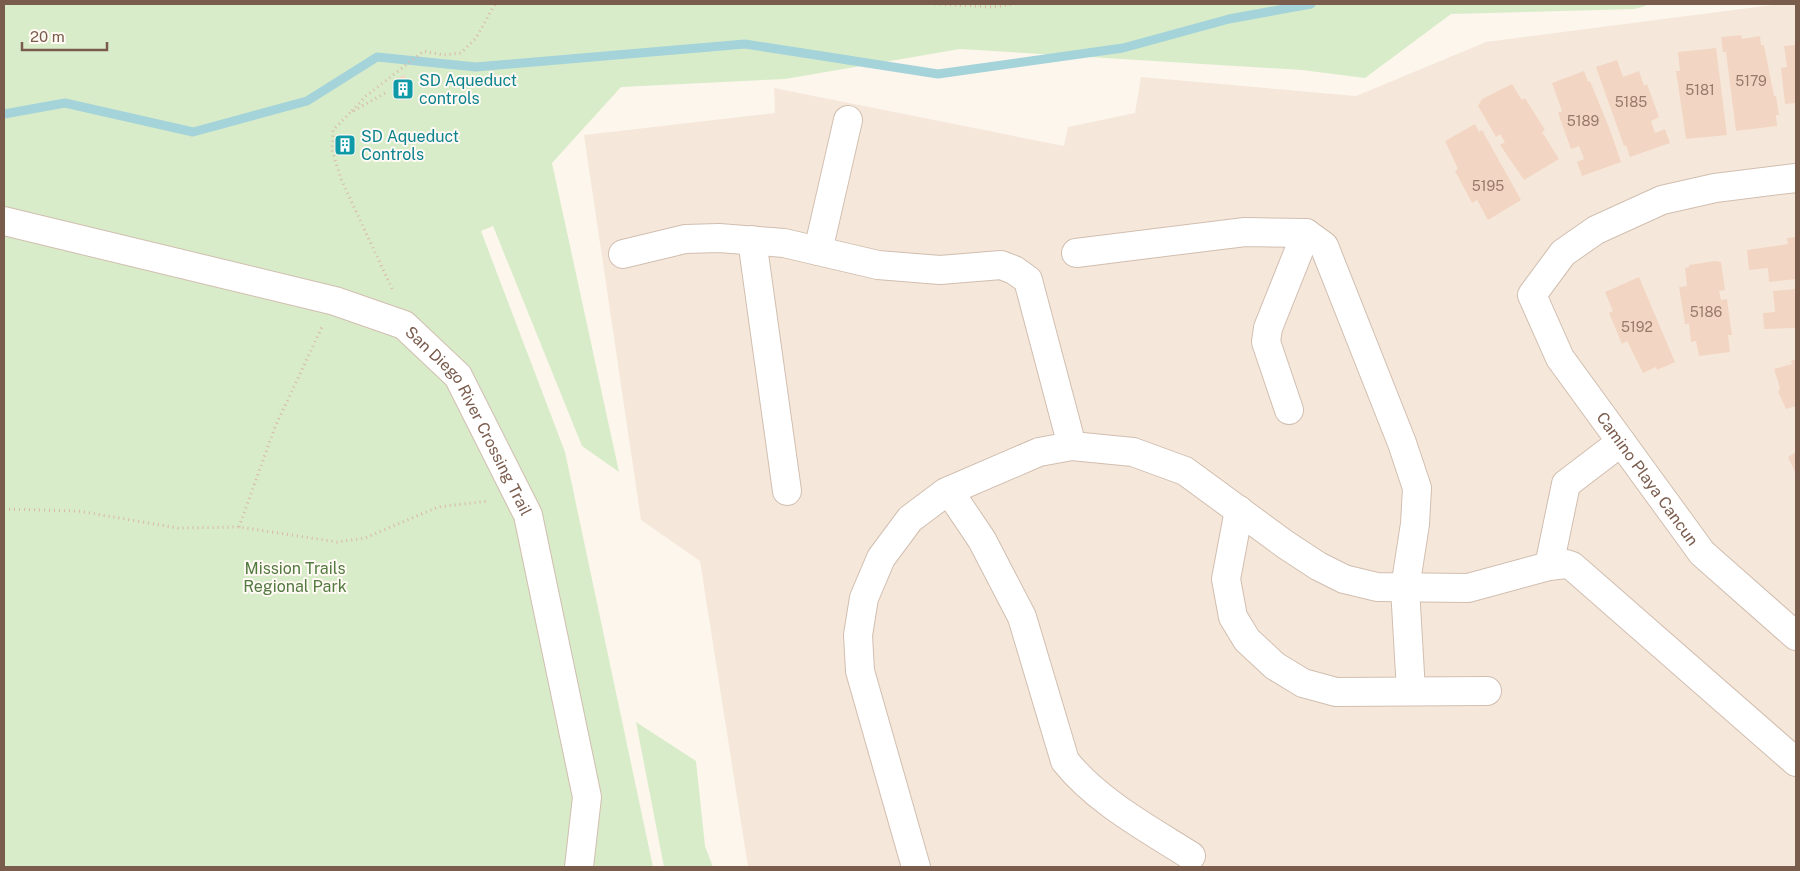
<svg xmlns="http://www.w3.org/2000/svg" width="1800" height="871" font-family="'Public Sans',sans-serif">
<rect width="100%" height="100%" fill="#fdf6ec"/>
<path fill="#f5e8da" d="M1780,4H1796V867H748L700,561L641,520L584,135L775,113L774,88L1064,146L1068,127L1135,113L1141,77L1356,96L1486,42Z"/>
<path fill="#d8ecc9" d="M4,4H1651L1635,9L1451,14L1365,78L1302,70L960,49L785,79L621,87L552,163L619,472L582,446L493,226L481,231L565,452L653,867H4Z
M636,722L696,761L705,846L713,867H664Z"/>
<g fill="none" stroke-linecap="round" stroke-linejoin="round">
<path stroke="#a5d3da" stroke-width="9" d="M4,114L65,103L193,132L307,101L377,57L476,67L745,44L938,74L1123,48L1229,19L1311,4"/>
</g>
<path fill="#f3d5c3" d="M1741,35L1742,39L1760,36L1761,45H1764L1774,96H1776L1779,115H1776L1777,126L1736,131L1726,52H1723L1721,37Z
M1796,45V103L1785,104L1781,68L1787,67L1784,46Z
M1716,48L1727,135L1686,139L1676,71H1680L1678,52Z
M1617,60L1623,77L1639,71L1644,86L1647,84L1659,117L1651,121L1655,133L1665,129L1670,143L1630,157L1626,145L1624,146L1596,67Z
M1584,71L1588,82L1590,81L1610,130L1621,162L1582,176L1577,162L1584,159L1579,146L1571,149L1558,113L1562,111L1552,83Z
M404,75L414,96L401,101L392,81Z
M1512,84L1522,100L1525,98L1545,130L1542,132L1559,159L1524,180L1500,145L1505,142L1500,134L1496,137L1478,106L1482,99Z
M1475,124L1479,132L1482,130L1521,200L1488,220L1477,200L1472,203L1455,171L1458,169L1445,141Z
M1796,237V279L1769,282L1768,268L1749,270L1747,250L1788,244L1787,238Z
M1715,261L1721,262L1725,290L1719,291L1721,300L1727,299L1732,335H1728L1730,352L1699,356L1696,341L1691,342L1689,324H1685L1679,287L1687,286L1685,268L1689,267V265Z
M1639,277L1675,362L1657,370L1656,367L1643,373L1627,341L1622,344L1609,313L1613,311L1605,292Z
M1796,289V328L1764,329L1763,313L1775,312L1773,291Z
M1796,359V406L1786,409L1778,392L1780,388L1774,369L1792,364L1791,361Z
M1796,452V474L1788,457Z"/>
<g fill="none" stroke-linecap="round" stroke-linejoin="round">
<g stroke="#d1beb0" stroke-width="30">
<g id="minor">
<path id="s1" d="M1796,178L1715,188L1662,200L1596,230L1563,253L1532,295L1560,358L1702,553L1796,636"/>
<path id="s2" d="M4,221L335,301L404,325L458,376L528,515L587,797L579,867"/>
<path d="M752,240L787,491"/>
<path d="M818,251L848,120"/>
<path d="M1076,253L1245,232L1306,233L1324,246L1402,443L1417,488L1415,524L1405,588L1411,691"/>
<path d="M623,254L685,239L719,238L784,243L878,265L940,270L1001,265L1014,270L1028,280L1072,446"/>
<path d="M1289,410L1266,342L1268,328L1306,233"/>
<path d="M949,491L982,540L1022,617L1065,761C1098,802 1147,828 1191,856"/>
<path d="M1239,510L1226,579L1233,617L1247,640L1275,666L1303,683L1336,692L1487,691"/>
<path d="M1549,566L1566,484L1621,442"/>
<path d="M916,867L860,671L858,635L864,598L881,558L910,519L946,492L1039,452L1072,446L1133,452L1185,471L1286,545L1318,566L1344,579L1377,587L1468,588L1549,566L1566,564L1572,566L1796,762"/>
</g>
</g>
<path stroke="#d9b8a5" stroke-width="3" stroke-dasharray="1 4" stroke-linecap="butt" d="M935,4L993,7L1013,4
M385,93L350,113L333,130L332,150L341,179L393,291
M352,111L366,96L424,51L443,55L461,53L476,38L495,4
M4,509L78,511L178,528L239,527L337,542L365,538L438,507L488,501
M239,527L275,427L322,327"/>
<use href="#minor" stroke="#fff" stroke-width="28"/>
</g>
<defs>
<g id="building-square" transform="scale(1.125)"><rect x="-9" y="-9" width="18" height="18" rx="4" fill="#0f9aa8" stroke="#fffaf3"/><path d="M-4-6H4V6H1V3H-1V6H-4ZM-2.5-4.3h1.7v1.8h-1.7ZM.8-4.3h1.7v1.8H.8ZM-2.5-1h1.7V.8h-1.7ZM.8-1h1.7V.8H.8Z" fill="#fff"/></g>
</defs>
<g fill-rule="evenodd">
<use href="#building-square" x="403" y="89"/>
<use href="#building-square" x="345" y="145"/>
</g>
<g text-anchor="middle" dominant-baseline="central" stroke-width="4" stroke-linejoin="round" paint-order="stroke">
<g font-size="14" fill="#987a6a">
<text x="1751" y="81">5179</text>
<text x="1700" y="90">5181</text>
<text x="1631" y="102">5185</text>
<text x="1583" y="121">5189</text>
<text x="1488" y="186">5195</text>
<text x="1706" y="312">5186</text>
<text x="1637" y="327">5192</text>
</g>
<g font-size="16" fill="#0d838f" stroke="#fffaf3" text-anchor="start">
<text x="419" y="80">SD Aqueduct<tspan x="419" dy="18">controls</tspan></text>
<text x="361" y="136">SD Aqueduct<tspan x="361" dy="18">Controls</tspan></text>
</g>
<g font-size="16" fill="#7a5c4d" stroke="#fffaf3">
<text stroke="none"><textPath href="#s2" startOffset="531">San Diego River Crossing Trail</textPath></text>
<text stroke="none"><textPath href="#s1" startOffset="519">Camino Playa Cancun</textPath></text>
</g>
<g font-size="16" fill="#537a41" stroke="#fffaf3">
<text x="295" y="568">Mission Trails<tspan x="295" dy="18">Regional Park</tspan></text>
</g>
</g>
<rect width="1800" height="871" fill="none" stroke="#7a5c4d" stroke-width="10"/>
<path d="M22 42v8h85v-8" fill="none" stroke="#7a5c4d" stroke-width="2.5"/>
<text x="30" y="42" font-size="15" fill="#7a5c4d" stroke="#fffaf3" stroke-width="4" paint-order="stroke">20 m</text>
</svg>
